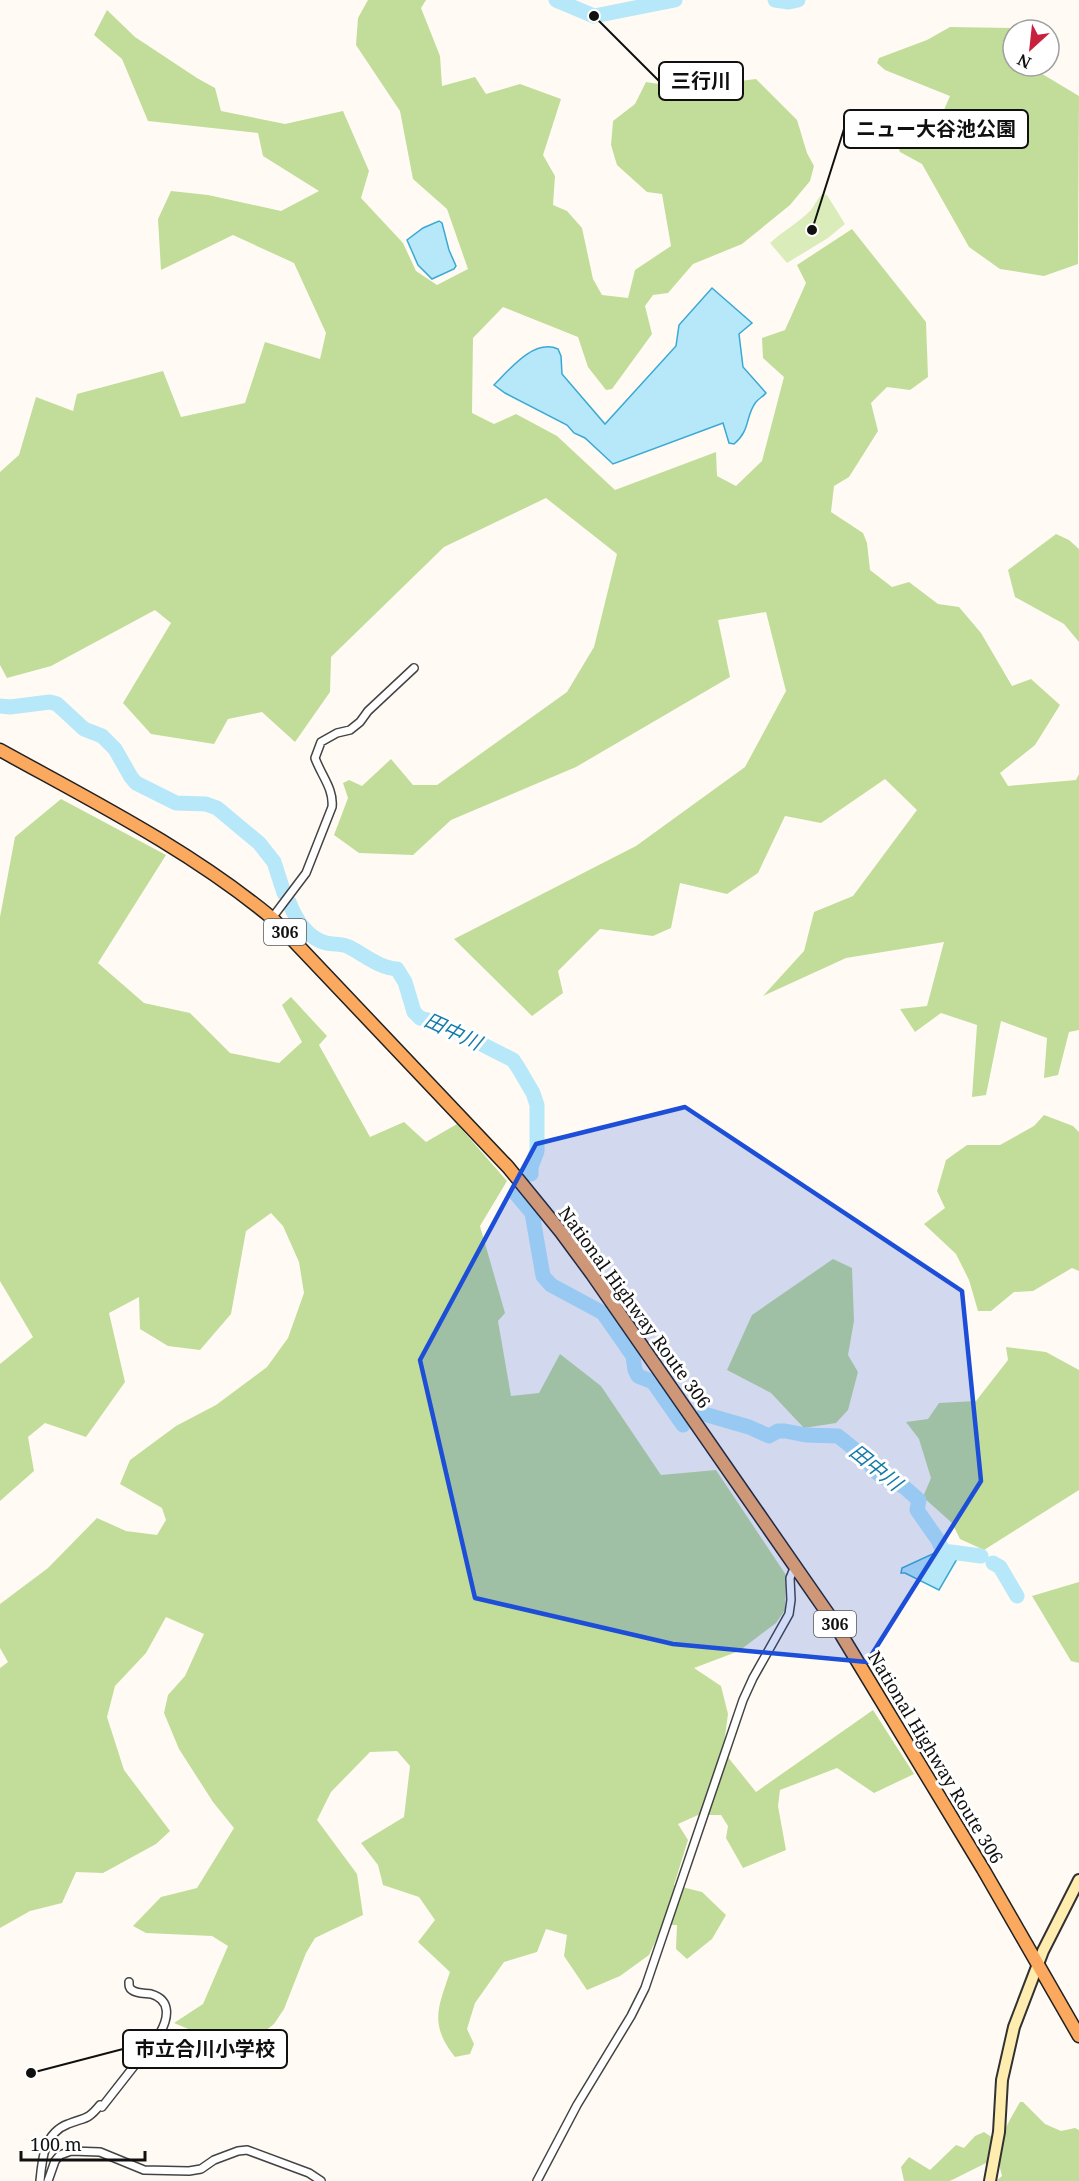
<svg xmlns="http://www.w3.org/2000/svg" width="1079" height="2181" font-family="'Noto Serif','Noto Sans JP',serif">
<rect width="100%" height="100%" fill="#fffbf4"/>
<path fill="#dbecbb" d="M822,194L827,195L845,224L828,238L787,263L770,243C783,231 798,223 811,210C815,205 817,199 822,194Z"/>
<path fill="#c1dd99" d="M368,0H426L421,8L440,56L442,86L475,77L486,94L520,84L561,99L543,155L555,176L553,205L567,211L582,228L593,279L602,295L628,298L635,270L671,246L662,194L647,192L617,165L611,145L613,121L635,104L646,82L685,88L756,79L797,120L807,153L814,166L810,181L790,205L742,244L693,264L668,293L653,295L645,306L652,334L612,389L606,390L588,367L578,337L503,307L473,338L472,413L494,424L516,414L557,436L615,490L716,452L717,476L736,486L762,461L784,377L763,358L762,338L785,330L806,283L797,265L852,229L926,322L928,377L910,390L887,387L871,403L878,431L849,477L834,486L831,512L863,533L867,543L870,570L892,587L909,582L938,604L959,607L981,633L1012,686L1031,679L1060,705L1035,745L1000,773L1008,786L1076,780L1079,774V1030L1069,1032L1058,1075L1044,1078L1047,1038L1001,1021L986,1095L972,1097L977,1025L941,1013L915,1032L900,1009L927,1006L944,942L846,958L763,996L804,951L814,912L853,896L917,810L885,779L821,823L785,816L758,873L727,894L680,883L671,928L653,936L600,929L558,971L563,993L532,1016L454,939L636,846L745,767L786,691L766,612L718,620L730,677L576,767L451,820L413,855L359,853L334,835L348,798L343,783L349,780L362,786L391,759L413,785H437L567,692L594,647L617,554L546,498L444,547L331,657L330,692L295,742L262,712L228,719L214,744L151,734L123,703L171,623L155,610L51,666L7,678L0,665V472L19,455L36,397L73,411L77,394L163,371L181,417L245,403L265,342L320,359L326,333L294,263L233,235L161,270L158,219L171,191L208,195L281,211L319,191L263,156L258,133L148,121L122,59L94,35L107,10L135,37L197,78L215,88L221,111L285,124L343,111L369,171L361,198L403,243L416,271L437,285L468,269L447,209L413,179L400,111L356,45L358,18Z
M950,27L1013,28L1026,30H1013V66H1029L1079,96L1078,264L1044,276L1000,269L969,247L922,164L900,152L895,139L899,132L910,126L934,133L950,96L885,70L877,63L879,58L927,40Z
M1056,534L1069,540L1079,549V642L1064,624L1015,597L1008,570Z
M61,799L166,855L98,963L144,1003L190,1013L230,1053L279,1063L302,1042L282,1005L291,997L327,1036L319,1045L370,1137L404,1122L426,1142L457,1124L507,1181L480,1226L505,1313L498,1321L511,1396L539,1393L560,1354L601,1386L661,1475L716,1470L786,1575L785,1610L776,1623L739,1651L694,1668L721,1686L728,1714L723,1751L756,1792L873,1710L914,1774L874,1793L837,1768L780,1790L778,1806L786,1850L743,1868L726,1838L728,1826L721,1815H698L678,1824L688,1840L674,1885L702,1892L726,1915L712,1939L687,1959L676,1949L677,1925H663L649,1955L620,1976L587,1990L564,1956L567,1935L546,1929L537,1952L504,1962L475,2003L467,2029L474,2044L470,2054L455,2057C429,2024 438,2008 450,1972L418,1942L435,1920L419,1897L383,1885L378,1865L361,1843L404,1817L410,1766L397,1751L370,1752L331,1792L317,1820L357,1874L363,1915L315,1938L306,1953L284,2009L274,2024L250,2043L219,2042L174,2023L203,2004L228,1946L212,1936L146,1933L133,1926L161,1897L197,1888L234,1828L213,1802L179,1749L164,1713L168,1695L185,1676L204,1634L166,1617L146,1653L115,1686L107,1717L124,1770L170,1831L156,1844L103,1873L76,1872L62,1903L30,1911L0,1928V1668L8,1662L0,1648V1604L48,1568L97,1518L126,1531L157,1535L166,1520L162,1508L120,1484L130,1460L176,1426L216,1405L267,1367L288,1338L304,1293L299,1262L283,1226L271,1213L246,1231L231,1314L200,1350L168,1346L140,1329L139,1297L109,1313L125,1382L86,1437L45,1423L28,1437L34,1471L0,1501V1364L33,1337L0,1281V917L15,837Z
M1044,1115L1073,1126L1079,1132V1271L1072,1268L1033,1291L1014,1292L991,1311H978L969,1280L956,1254L924,1224L945,1208L937,1191L946,1160L967,1145H1000L1034,1126Z
M833,1259L852,1268L854,1321L848,1355L858,1372L848,1410L836,1423L804,1428L771,1393L727,1370L752,1315Z
M1006,1347L1046,1352L1079,1370V1490L984,1550L960,1539L952,1523L923,1497L931,1478L919,1439L906,1422L928,1419L939,1403L976,1401L1008,1360Z
M1079,1582V1663L1071,1661L1032,1596Z
M1020,2102H1023L1045,2124L1061,2131L1075,2128L1079,2130V2181H996L1002,2176C993,2146 1005,2128 1020,2102Z
M984,2132L993,2138L990,2161L950,2181H904L901,2167L909,2157L930,2170L956,2145L964,2148L975,2136Z"/>
<path fill="#b6e8f9" stroke="#3aa9d3" stroke-width="1.5" d="M439,221L442,223L449,250L456,266L454,269L432,279L418,265L407,240L423,228Z
M712,288L752,323L739,334L743,367L766,393C763,397 759,398 756,402C745,416 751,430 734,444L729,443L723,423L613,464L585,438L574,433L567,425L505,393L494,385C509,370 534,338 558,349L561,356L562,374L605,424L676,346L679,325Z
M941,1550L957,1559L939,1590L905,1573H901L902,1568Z"/>
<g fill="none" stroke-linecap="round" stroke-linejoin="round">
<path stroke="#b6e8f9" stroke-width="15" d="M556,0L594,16L675,0
M775,0L789,2L798,0
M0,706L10,707L50,702L57,704L84,729L102,736L115,749L131,777L136,783L176,803L206,804L217,808L259,843L274,862L284,893
M289,902C296,920 307,938 326,943C334,945 342,943 349,947C365,955 379,968 397,969L405,982L414,1012L420,1018L442,1024L513,1060L519,1069L533,1093L537,1105V1151L531,1167V1174
M516,1194L532,1213L543,1276L551,1285L603,1313L633,1356L635,1370L638,1376L653,1382L683,1425
M704,1414L749,1427L769,1436L778,1431H785L806,1435L838,1436L869,1461C873,1476 892,1480 904,1487C909,1491 914,1496 919,1500L917,1510L938,1540L943,1551L981,1556
M993,1563L1000,1567L1017,1596"/>
<g stroke="#434343" stroke-width="10">
<path id="minor" d="M272,918L306,873L332,807C334,789 321,775 315,758L321,742L337,733L350,730L360,722L368,711L414,668
M40,2181C42,2159 44,2133 68,2124C85,2117 87,2121 100,2105L102,2107L160,2033C168,2019 172,2000 151,1994C146,1993 137,1994 132,1990C129,1988 129,1986 129,1982
M48,2181L55,2161L60,2155L71,2151L100,2152L144,2170L189,2171L201,2169L214,2160L238,2151L247,2150L309,2173L321,2181
M537,2181L577,2105L631,2016L645,1988L743,1700L753,1678L789,1614L791,1600L790,1578L795,1566"/>
</g>
<g stroke="#323232" stroke-width="14">
<path id="secondary" d="M990,2181L999,2132L1002,2080L1014,2027L1043,1951L1079,1880"/>
</g>
<g stroke="#212121" stroke-width="15">
<path id="trunk" d="M0,750C94,802 188,849 272,918L508,1167L561,1232L592,1274L833,1621L983,1869L1079,2036"/>
</g>
<use href="#minor" stroke="#fff" stroke-width="7"/>
<use href="#secondary" stroke="#ffecaf" stroke-width="10"/>
<use href="#trunk" stroke="#fba95f" stroke-width="12"/>
</g>
<path fill="#1d4ed8" fill-opacity="0.2" stroke="#1d4ed8" stroke-width="4.5" stroke-linejoin="round" d="M685,1107L962,1291L981,1481L867,1662L673,1644L475,1598L420,1360L536,1144Z"/>
<g text-anchor="middle" dominant-baseline="central" stroke-width="6" stroke-linejoin="round" paint-order="stroke">
<g fill="#fff" stroke="#585858" stroke-width="1.5">
<rect x="264" y="919" width="42" height="26" rx="4.5"/>
<rect x="814" y="1611" width="42" height="26" rx="4.5"/>
</g>
<g font-size="16" font-weight="bold" fill="#101010">
<text x="285" y="932">306</text>
<text x="835" y="1624">306</text>
</g>
<g font-size="18" fill="#101010" stroke="#fff">
<text transform="translate(635 1307) rotate(54)">National Highway Route 306</text>
<text transform="translate(936 1757) rotate(59)">National Highway Route 306</text>
</g>
<g font-size="20" font-style="italic" fill="#137aa9" stroke="#fff">
<text transform="translate(453 1031) rotate(25)">田中川</text>
<text transform="translate(876 1467) rotate(39)">田中川</text>
</g>
</g>
<path fill="none" stroke="#101010" stroke-width="2" d="M594 16L659 81M812 230L844 129M31 2073L123 2049"/>
<g fill="#101010" stroke="#fff" stroke-width="2">
<circle cx="594" cy="16" r="6"/>
<circle cx="812" cy="230" r="6"/>
<circle cx="31" cy="2073" r="6"/>
</g>
<g fill="#fff" stroke="#101010" stroke-width="2">
<rect x="659" y="62" width="84" height="38" rx="6"/>
<rect x="844" y="110" width="184" height="38" rx="6"/>
<rect x="123" y="2030" width="164" height="38" rx="6"/>
</g>
<g font-size="20" text-anchor="middle" font-weight="bold" fill="#101010">
<text x="701" y="88">三行川</text>
<text x="936" y="136">ニュー大谷池公園</text>
<text x="205" y="2056">市立合川小学校</text>
</g>
<g transform="translate(1031 48) rotate(207)"><circle r="28" fill="#ffffff" stroke="#9f9f9f" stroke-width="1.5"/>
<path d="M0-4.5L10 22L0 15L-10 22Z" fill="#c7213e"/>
<text y="-9" font-size="16" font-weight="bold" text-anchor="middle" fill="#101010">N</text>
</g>
<path d="M21 2151v9h124v-9" fill="none" stroke="#101010" stroke-width="3"/>
<text x="30" y="2151" font-size="18" fill="#101010" stroke="#ffffff" stroke-width="4.5" paint-order="stroke">100 m</text>
</svg>
